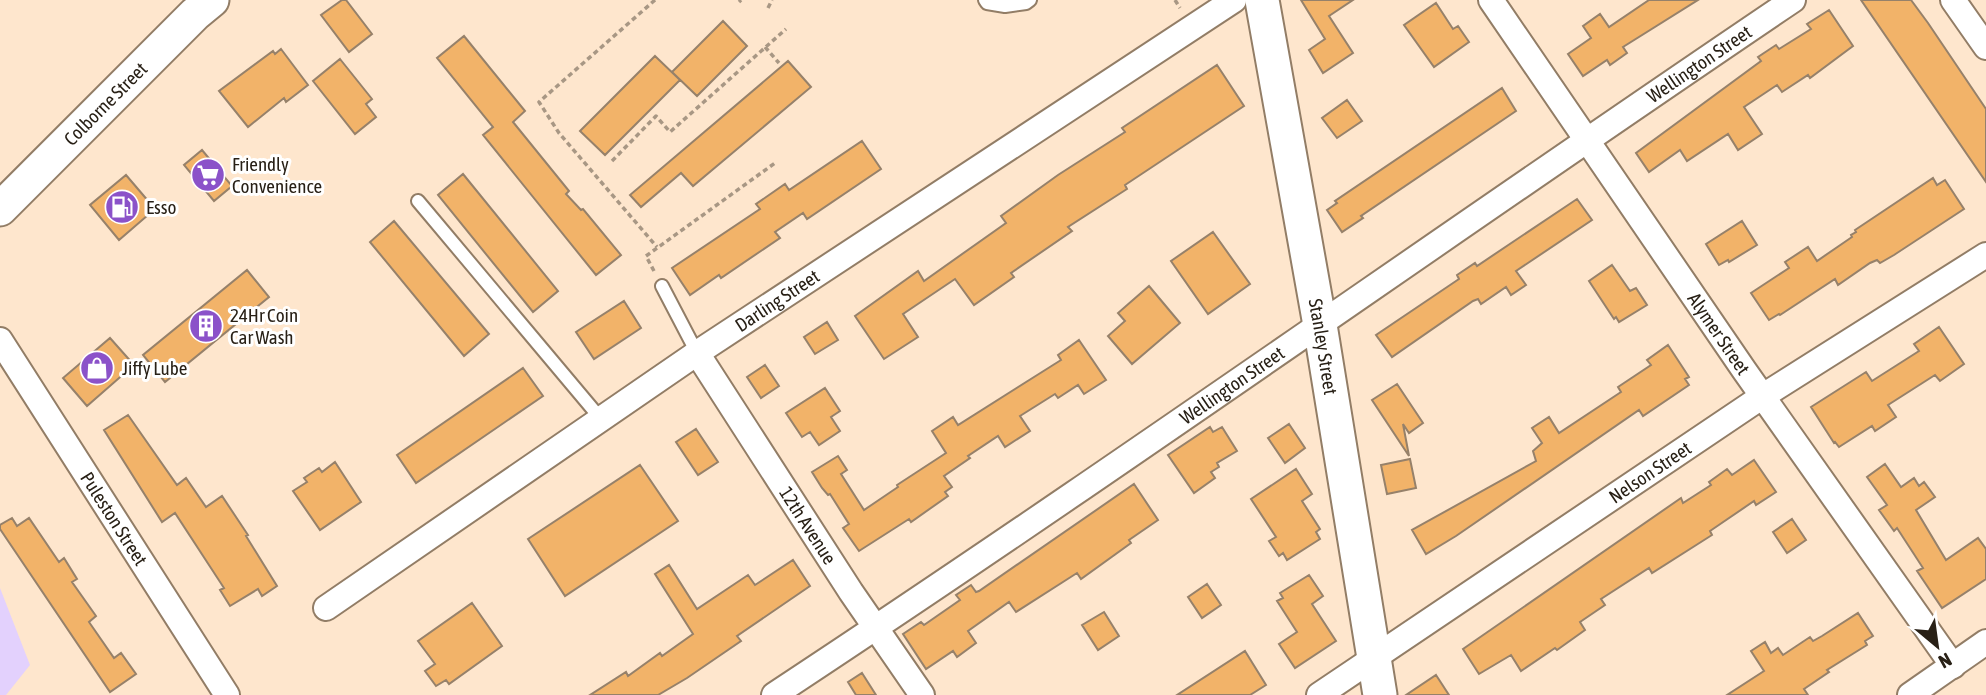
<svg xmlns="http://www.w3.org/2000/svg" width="1986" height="695" font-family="'Asap Condensed',sans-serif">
<rect width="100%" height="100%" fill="#fee6cd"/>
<path fill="#e3d1fd" d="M0,588L30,665L6,695H0Z"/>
<path fill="#f2b369" stroke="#96816a" stroke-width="2" d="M342,0H346L372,34L349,52L321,15Z
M1301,0H1353L1329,16L1353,53L1323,73L1309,50L1325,39Z
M1649,0H1698L1623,47L1627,53L1610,65L1607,60L1583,76L1568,54L1591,38L1583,26L1600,14L1609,27Z
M1861,0H1911L1928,23L1986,109V182Z
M1436,3L1453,29L1458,26L1469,42L1434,67L1404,25Z
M1829,10L1853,46L1810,78L1808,75L1782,92L1777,85L1744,107L1762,134L1738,150L1728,134L1687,161L1680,150L1649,172L1636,153L1761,61L1758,57L1776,45L1779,49L1811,29L1807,24Z
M723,21L747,46L697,96L672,72Z
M464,36L525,111L513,122L569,191L566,194L581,210L583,209L621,255L596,275L483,135L493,127L437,58Z
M281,49L308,85L286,102L284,98L248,127L219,91L273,51L275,54Z
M655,56L680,80L605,155L580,131Z
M340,59L372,99L366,104L376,117L355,134L313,81Z
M788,61L811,87L693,186L681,173L641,207L630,195Z
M1217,65L1244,106L1125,185L1127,189L1068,227L1072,231L1011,273L1014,277L974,305L955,279L903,314L918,337L884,359L855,316L918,271L924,281L1006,223L1001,216L1058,175L1125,132L1122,128Z
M1502,88L1516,111L1361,216L1363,218L1342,232L1327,210L1337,203L1335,201Z
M1347,100L1362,121L1337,138L1322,118Z
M862,141L881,169L807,219L803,213L775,232L780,238L721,278L719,275L690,295L672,268L760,209L756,204L785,184L789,190Z
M202,150L232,186L214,201L184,165Z
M463,174L558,291L533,312L438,195Z
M126,175L155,209L119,240L90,205Z
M1933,178L1937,185L1945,180L1964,209L1894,255L1880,263L1877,260L1870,263L1838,285L1835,279L1780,315L1779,314L1769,320L1751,293L1789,268L1785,262L1808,247L1817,261L1852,237L1851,235L1856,232L1855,230Z
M1577,199L1592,220L1516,271L1526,285L1511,295L1506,287L1481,304L1478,299L1473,301L1392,357L1376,335L1459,279L1457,275L1475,263L1477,266Z
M394,221L489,334L464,356L370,242Z
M1742,221L1757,245L1729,262L1728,260L1719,265L1706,244Z
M1213,232L1250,284L1208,314L1171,261Z
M1612,265L1630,291L1636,288L1647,305L1619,322L1616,317L1614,319L1589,281Z
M247,270L269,297L165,382L143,355Z
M1149,286L1180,323L1132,364L1108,336L1125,321L1118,313Z
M624,301L641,328L594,359L576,332Z
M827,322L838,340L815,354L804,337Z
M1939,327L1964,364L1940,381L1935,375L1888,405L1896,417L1875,431L1872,426L1839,447L1835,442L1834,443L1811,407L1866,372L1872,381L1919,351L1914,344Z
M110,338L134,365L87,406L63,378Z
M1079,340L1106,380L1084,394L1078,385L1058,398L1055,394L1020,416L1030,431L1005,447L998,436L968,456L970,458L944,476L952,487L945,492L948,496L911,522L909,519L859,551L843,528L849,524L830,494L828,495L822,488L812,472L838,456L847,470L841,474L864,510L898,487L897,485L946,453L932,431L953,417L958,425L1061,360L1058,355Z
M1668,345L1689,377L1685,379L1689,385L1643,416L1639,410L1456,536L1426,554L1412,530L1536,461L1533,451L1542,443L1532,428L1549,417L1559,433L1621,392L1618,387L1651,365L1647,360Z
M765,365L779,386L761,398L747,377Z
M523,368L543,396L416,483L397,455Z
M1397,384L1423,423L1409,433L1403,424L1409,456L1372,400Z
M825,388L840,411L831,417L840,431L819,445L810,432L802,437L786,413Z
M128,415L177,485L186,478L206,507L222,496L248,535L246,536L277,586L262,596L258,589L230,606L220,590L224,588L175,513L162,522L104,430Z
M1289,424L1305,448L1285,463L1268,438Z
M1210,427L1213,432L1222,427L1237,451L1217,463L1219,467L1211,472L1215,478L1194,493L1168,455Z
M696,429L718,462L698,475L676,442Z
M1410,459L1416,488L1387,494L1381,465Z
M1754,460L1776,492L1756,505L1754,501L1710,531L1712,535L1652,573L1649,568L1601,599L1605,605L1580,622L1585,630L1557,650L1555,648L1521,671L1511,655L1479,674L1463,649L1681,498L1683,503L1711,485L1709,482L1727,469L1732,475Z
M335,462L361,502L320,530L293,491L307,482L304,478L319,468L322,472Z
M1885,464L1901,487L1914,478L1919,486L1924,482L1935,497L1916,510L1946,560L1978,538L1986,549V579L1942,608L1917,571L1923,568L1897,528L1894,531L1879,510L1887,505L1867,477Z
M640,465L678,521L565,596L528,539Z
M1296,469L1312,494L1302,501L1320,529L1316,532L1320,539L1287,560L1283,553L1279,556L1269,541L1276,537L1251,499Z
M1134,484L1158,520L1129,540L1131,543L1081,579L1077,573L1016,612L1009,602L968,631L976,643L957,657L953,651L926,669L903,634L921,622L924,625L960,600L956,595L971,585L976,592L979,591Z
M12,518L17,526L29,518L59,562L64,558L77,579L72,582L96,616L89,622L114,658L121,653L136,674L110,692L0,529V525Z
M1792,519L1806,540L1787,553L1773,532Z
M793,560L810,586L737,636L741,641L687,678L658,695H590L626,672L628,676L660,653L662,656L693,634L655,574L669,565L697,609L748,575L755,585Z
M1309,575L1323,596L1312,604L1336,641L1295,668L1279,644L1297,632L1277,601L1283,598L1280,593Z
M1207,584L1221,605L1202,618L1188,597Z
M472,603L502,646L449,684L446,680L436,686L425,671L435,664L418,641Z
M1104,612L1119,636L1098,650L1082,625Z
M1858,613L1873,636L1865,641L1867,645L1827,670L1829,672L1804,689L1808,695H1727L1764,671L1751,651L1765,642L1771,653L1778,648L1783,655L1810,637L1813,641L1822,636Z
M1245,651L1266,685L1250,695H1177Z
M862,673L876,695H856L848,682Z
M1436,675L1449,695H1406Z"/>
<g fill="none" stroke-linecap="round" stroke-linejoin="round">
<g stroke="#927d66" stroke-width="16">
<path id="lane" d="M985,0L987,3L1005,6
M1000,0L1005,6L1026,3L1030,0
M418,201L601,419
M662,286L697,353"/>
</g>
<g stroke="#927d66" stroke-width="28">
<g id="street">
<path id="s1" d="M1491,0L1744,370L1953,666"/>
<path d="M1953,0L1986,47"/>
<path id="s2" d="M0,340L227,695"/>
<path id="s3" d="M697,353L851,592L922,695"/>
<path id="s4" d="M326,608L697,353L1234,0"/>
<path id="s5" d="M774,695C1117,469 1452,230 1793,0"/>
<path id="s6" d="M1319,695L1763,396L1986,255"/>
<path d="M1910,695L1986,642"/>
</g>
</g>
<g stroke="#927d66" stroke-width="37">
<g id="secondary">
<path id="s7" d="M1262,0L1320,325L1380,695"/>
<path id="s8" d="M0,209L195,14L212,0"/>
</g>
</g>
<path stroke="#a89784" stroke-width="3.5" stroke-dasharray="5 3.5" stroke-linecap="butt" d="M655,0L539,102L559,133L657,247
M1175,0L1180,8
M739,2L741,0
M768,8L772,0
M765,47L779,63
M612,161L656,116L670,132L786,29
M654,271L646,256L775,163"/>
<use href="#lane" stroke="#fff" stroke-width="12"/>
<use href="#street" stroke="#fff" stroke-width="24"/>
<use href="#secondary" stroke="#fff" stroke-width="33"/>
</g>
<defs>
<g id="supermarket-disc" transform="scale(1.75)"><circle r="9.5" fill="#8b52c9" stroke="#fff"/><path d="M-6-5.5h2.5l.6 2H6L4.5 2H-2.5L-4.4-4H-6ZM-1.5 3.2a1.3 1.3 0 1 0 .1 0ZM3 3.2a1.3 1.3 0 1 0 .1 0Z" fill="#fff"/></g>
<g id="fuel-disc" transform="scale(1.75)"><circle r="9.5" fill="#8b52c9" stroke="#fff"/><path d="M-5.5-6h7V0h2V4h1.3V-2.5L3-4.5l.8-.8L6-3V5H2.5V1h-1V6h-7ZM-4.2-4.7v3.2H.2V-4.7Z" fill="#fff"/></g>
<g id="building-disc" transform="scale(1.75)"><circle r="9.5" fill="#8b52c9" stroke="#fff"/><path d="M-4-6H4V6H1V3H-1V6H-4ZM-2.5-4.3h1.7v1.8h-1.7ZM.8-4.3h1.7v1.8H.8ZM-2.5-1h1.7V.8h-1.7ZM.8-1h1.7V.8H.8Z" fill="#fff"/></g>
<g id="shop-disc" transform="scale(1.75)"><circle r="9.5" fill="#8b52c9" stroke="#fff"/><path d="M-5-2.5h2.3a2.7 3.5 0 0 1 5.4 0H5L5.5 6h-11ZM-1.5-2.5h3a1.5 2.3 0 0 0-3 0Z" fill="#fff"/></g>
</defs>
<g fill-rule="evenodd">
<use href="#supermarket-disc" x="208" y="175"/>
<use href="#fuel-disc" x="122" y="207"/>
<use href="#building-disc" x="206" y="326"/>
<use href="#shop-disc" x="97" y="368"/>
</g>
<g text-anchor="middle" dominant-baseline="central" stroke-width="6" stroke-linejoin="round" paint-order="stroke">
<g font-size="19" fill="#282016" stroke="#fff">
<text stroke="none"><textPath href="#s5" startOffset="1120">Wellington Street</textPath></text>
<text stroke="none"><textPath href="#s8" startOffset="149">Colborne Street</textPath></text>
<text stroke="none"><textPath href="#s4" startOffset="546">Darling Street</textPath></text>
<text stroke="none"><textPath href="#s1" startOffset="404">Alymer Street</textPath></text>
<text stroke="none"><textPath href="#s7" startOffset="352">Stanley Street</textPath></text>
<text stroke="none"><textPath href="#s5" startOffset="553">Wellington Street</textPath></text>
<text stroke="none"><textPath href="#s6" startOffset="399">Nelson Street</textPath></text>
<text stroke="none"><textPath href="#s2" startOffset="212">Puleston Street</textPath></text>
<text stroke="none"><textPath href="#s3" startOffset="205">12th Avenue</textPath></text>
</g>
<g font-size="19" fill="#282016" stroke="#fff" text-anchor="start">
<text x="232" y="164">Friendly<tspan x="232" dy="22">Convenience</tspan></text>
<text x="146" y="207">Esso</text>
<text x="230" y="315">24Hr Coin<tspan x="230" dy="22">Car Wash</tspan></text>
<text x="122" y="368">Jiffy Lube</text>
</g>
</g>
<g transform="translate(1937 646) rotate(151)" stroke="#ffffff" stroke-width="5" paint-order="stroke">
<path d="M0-5L12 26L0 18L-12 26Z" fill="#282016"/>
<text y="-10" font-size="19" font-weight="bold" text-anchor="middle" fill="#282016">N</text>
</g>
</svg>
